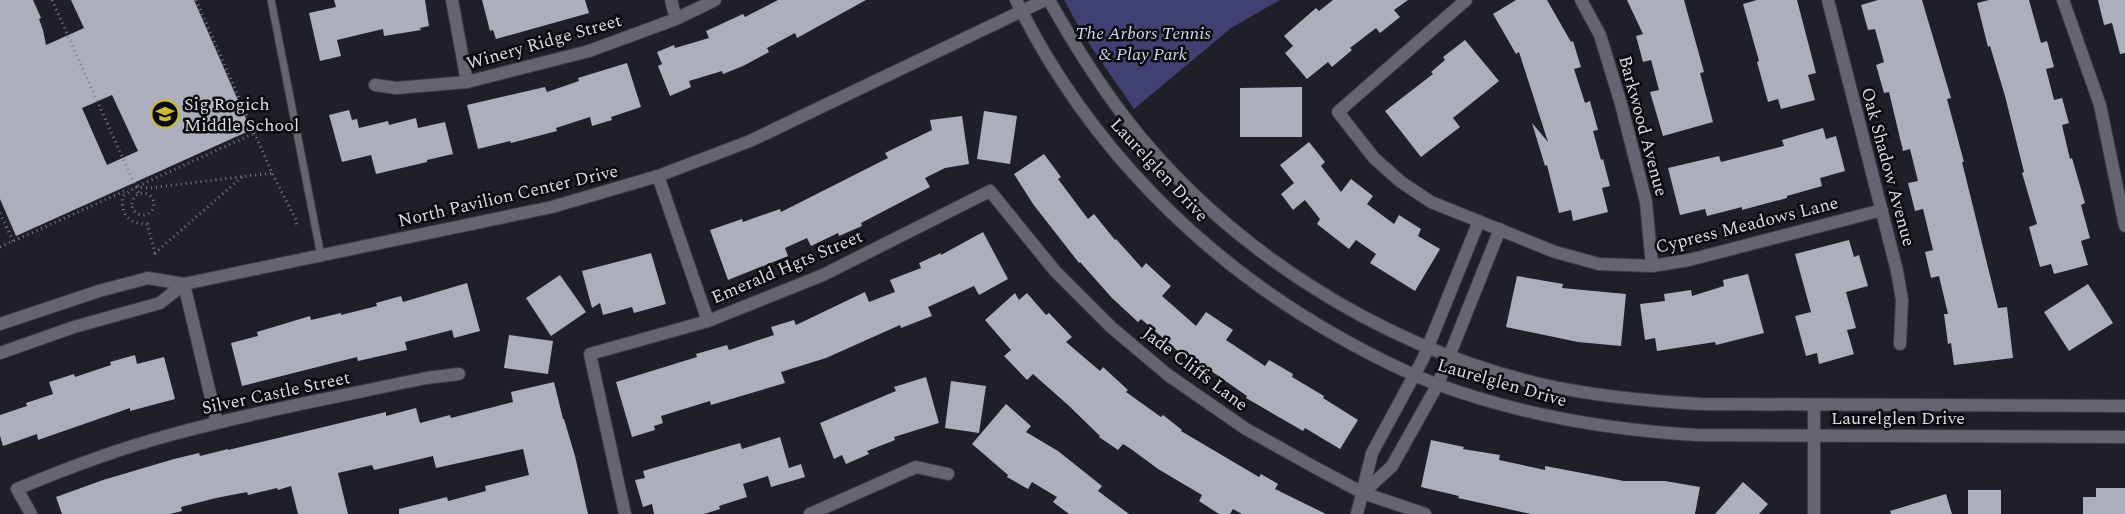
<svg xmlns="http://www.w3.org/2000/svg" width="2125" height="514" font-family="Spectral,serif">
<rect width="100%" height="100%" fill="#1f1f29"/>
<path fill="#404170" d="M1064,0H1280L1231,28L1134,109L1085,38Z"/>
<path fill="#adaebb" fill-rule="evenodd" d="M0,0H33L41,18L39,19L43,30L46,45L84,28L71,0H194L251,130L16,236L0,199ZM112,95L138,151L107,165L82,108Z
M334,0H425L429,26L420,28L421,30L384,36L383,29L337,40L341,56L320,61L309,13L336,7Z
M482,0H585L589,13L496,39L493,30L490,31Z
M778,0H866L797,38L795,33L767,48L769,52L743,66L723,74L722,71L689,81L691,87L670,96L658,66L662,64L657,52L674,45L675,48L709,38L706,31L743,14L745,17Z
M1333,0H1408L1394,10L1400,17L1380,33L1376,28L1350,48L1352,50L1332,67L1328,62L1307,79L1285,53L1293,46L1284,36L1316,8L1319,11Z
M1516,0H1547L1571,42L1573,41L1581,67L1574,69L1585,103L1590,101L1598,130L1593,131L1601,160L1603,159L1610,186L1602,188L1608,212L1573,221L1571,210L1559,213L1547,165L1545,166L1532,123L1548,142L1519,52L1516,54L1493,14Z
M1627,0H1684L1704,72L1700,73L1713,122L1663,136L1650,92L1659,90L1651,60L1643,62L1636,36L1643,34Z
M1757,0H1797L1816,73L1808,75L1815,100L1781,109L1778,99L1768,102L1757,62L1759,61L1743,4Z
M1878,0H1922L1951,98L1947,99L1964,162H1962L1998,308L2007,307L2013,358L1954,365L1951,343L1948,344L1944,314H1948L1939,276L1931,278L1925,252L1933,250L1923,209L1915,211L1908,183L1918,181L1910,149L1903,151L1889,92L1884,93L1876,65L1884,62L1875,29L1868,30L1861,5Z
M1989,0H2029L2041,43L2047,41L2054,67L2046,69L2054,100L2062,98L2069,123L2062,125L2070,159L2072,158L2085,203L2081,205L2090,238L2081,241L2088,265L2054,274L2051,264L2040,267L2029,227L2037,224L2022,173L2024,172L2005,96L1990,46L1988,47L1977,3Z
M2098,0H2125V53L2120,54L2112,23L2104,25Z
M1465,40L1499,81L1453,118L1460,127L1421,157L1385,111L1433,74L1431,72L1445,60L1443,57Z
M627,63L641,107L611,117L612,120L592,126L590,117L556,128L557,131L511,143L510,141L478,149L467,105L545,87L547,92L579,81L578,78Z
M1302,87V137H1240V88Z
M349,110L352,120L357,119L359,128L388,121L389,125L416,118L418,128L445,122L453,154L427,160V162L376,174L371,155L342,162L329,115Z
M984,111L1017,116L1010,164L977,159Z
M962,116L969,164L945,168L925,178L930,187L861,223L862,226L839,236L838,233L811,246L807,238L785,248L788,256L728,280L710,230L742,219L743,222L780,209L781,212L888,158L885,153L932,130L930,120Z
M1823,128L1826,139L1836,136L1845,171L1820,178L1822,186L1787,196V198L1742,210V207L1707,216L1705,209L1680,215L1668,168L1719,156L1721,162L1784,146L1782,140Z
M1309,142L1325,162L1321,166L1341,192L1351,179L1373,196L1367,204L1394,224L1399,215L1421,229L1418,236L1440,249L1415,291L1370,263L1376,254L1356,240L1349,249L1317,224L1320,219L1305,200L1293,210L1281,194L1294,183L1280,165Z
M1044,154L1061,177L1058,179L1088,219L1094,214L1115,240L1116,239L1142,268L1146,263L1171,286L1162,296L1196,326L1206,312L1233,330L1226,340L1265,366L1269,360L1293,374L1292,377L1324,396L1323,398L1358,420L1340,449L1305,428L1303,431L1246,398L1247,396L1207,368L1206,370L1179,352L1141,319L1138,322L1112,298L1080,262L1079,263L1033,204L1014,174Z
M983,232L1008,279L979,295L974,286L928,307L932,316L901,328L900,325L826,358L781,372L785,383L711,405L710,401L661,416L663,423L654,426L655,430L632,437L616,382L697,357L696,354L727,345L729,350L774,335L771,327L794,320L796,325L865,292L869,302L895,292L890,280L921,268L919,263L941,253V255Z
M1849,240L1854,257L1859,255L1868,286L1846,292L1856,328L1847,330L1854,354L1819,364L1817,353L1806,356L1795,316L1811,312L1795,254Z
M651,253L666,304L634,313L632,307L603,315L600,303L592,308L582,271Z
M1748,274L1764,333L1716,345L1715,342L1657,351L1655,338L1645,340L1640,304L1665,301L1664,294L1691,290L1692,296L1724,286L1723,280Z
M560,275L586,312L551,336L526,298Z
M1517,276L1563,284L1562,288L1626,294L1621,346L1578,342L1506,327Z
M467,283L480,331L454,338L452,330L405,342L407,350L358,361L357,357L242,386L231,343L258,336L257,332L310,316L311,320L341,313V315L377,306L376,303L401,296L403,302Z
M2088,284L2113,323L2069,351L2044,312Z
M1015,293L1019,300L1027,293L1046,315L1049,313L1072,337L1066,342L1100,371L1103,367L1128,390L1126,392L1161,417L1163,415L1182,430L1181,431L1259,477L1261,474L1278,484L1275,489L1326,514H1242L1233,509L1230,514H1219L1199,501L1202,495L1158,469L1131,449L1123,444L1118,450L1099,437L1100,436L1068,405L1033,374L1027,380L1004,356L1011,350L985,320Z
M509,335L553,341L548,374L504,368Z
M135,355L137,364L164,357L175,399L130,411V408L38,440L37,434L3,446L0,436V415L27,406L26,403L53,394L49,382L74,374L75,377L111,365L110,362Z
M926,377L939,423L894,437L895,440L867,451L869,454L846,464L842,455L834,459L820,423L896,391L894,387Z
M951,381L986,386L979,433L945,428Z
M554,382L563,419H564L575,456L588,514H399V509L447,497L448,501L486,491L485,486L529,475L523,449L436,468L433,456L374,470L372,465L338,473L348,514H298L291,486L278,490L277,488L248,495L247,492L216,498L181,507L182,511L170,514H62L56,497L103,480L174,459L199,453L200,456L228,449V450L386,412V416L416,408L420,423L450,415L451,418L513,402L511,392Z
M1006,404L1031,426L1026,432L1058,451L1102,486L1098,491L1129,514H1069L1053,502L1057,497L1032,482L1028,489L1007,477L1008,475L972,444Z
M780,437L789,468L801,464L805,477L771,487L768,476L743,484L747,497L719,506L720,509L704,514H654L652,504L643,507L635,480L645,478L643,471L740,443L742,449Z
M1431,440L1464,447L1463,449L1500,455L1499,460L1545,470V466L1624,481H1665L1700,487L1695,514H1531L1458,498L1459,496L1421,487Z
M1743,482L1768,504L1759,514H1715Z
M2096,488H2125V514H2083V497H2096Z
M1968,490H2001V514H1968Z
M1946,494L1952,514H1891L1890,511Z"/>
<g fill="none" stroke-linecap="round" stroke-linejoin="round">
<g stroke="#3b3c44" stroke-width="9">
<path id="service" d="M271,0L321,256"/>
</g>
<g stroke="#3b3c44" stroke-width="14">
<path id="minor" d="M452,0L467,82
M671,0L676,19
M1466,0L1338,112L1374,158L1401,182L1431,202L1555,252L1599,264L1652,266L1689,260L1882,210
M1581,0L1600,35L1621,104L1646,202L1652,266
M1828,0L1897,271L1902,300L1900,344
M2063,0L2100,105L2125,226
M375,85L396,88L467,82L589,51L676,19L715,0
M658,176L708,321
M184,284L217,423
M1814,405V514
M1363,493L1392,466L1438,384L1500,229
M31,514L17,489C67,468 118,449 170,435C254,412 341,396 426,378L459,374
M625,514L590,354L708,321L823,275L990,191L1055,271L1111,327L1168,375L1246,429L1316,468L1363,493L1425,514
M810,514L916,467L948,474
M1357,514L1372,453L1423,359L1479,221"/>
</g>
<g stroke="#3b3c44" stroke-width="14">
<path id="tertiary" d="M1016,0C1086,143 1200,259 1339,337C1371,355 1404,372 1439,385C1522,415 1609,430 1697,435L2125,437
M1049,0C1072,41 1097,81 1126,119C1227,249 1380,346 1540,384C1593,396 1646,401 1700,404L2125,406
M0,324L99,291L148,278L184,284L552,207L658,176L750,141L1045,0
M0,353L74,327L160,303L184,284"/>
</g>
<path stroke="#7b7c84" stroke-width="3" stroke-dasharray="1 4" stroke-linecap="butt" d="M52,0L139,194
M196,0L272,173L296,220L297,228
M242,177L155,253L147,224C129,224 120,214 123,196L136,187L149,188L272,173
M138,186L255,133
M132 204a11 11 0 1 1 22 0a11 11 0 1 1-22 0Z
M0,213L13,241
M0,247L127,190"/>
<use href="#service" stroke="#646571" stroke-width="7"/>
<use href="#minor" stroke="#646571" stroke-width="12"/>
<use href="#tertiary" stroke="#646571" stroke-width="12"/>
</g>
<defs>
<g id="school-ring" transform="scale(1.4375)"><circle r="9.5" fill="#090a0e" stroke="#cbba39" stroke-width="1.5"/><path d="M0-5L7-2L0 1L-7-2ZM-4 1L0 2.5L4 1V4Q0 6-4 4Z" fill="#cbba39"/></g>
</defs>
<g fill-rule="evenodd">
<use href="#school-ring" x="165" y="114"/>
</g>
<g text-anchor="middle" dominant-baseline="central" stroke-width="5" stroke-linejoin="round" paint-order="stroke">
<g font-size="18" font-style="italic" fill="#d4d6ec" stroke="#090a0e">
<text x="1143" y="33">The Arbors Tennis<tspan x="1143" dy="21">&amp; Play Park</tspan></text>
</g>
<g font-size="18" fill="#dbdce2" stroke="#090a0e">
<text transform="translate(544 42) rotate(-16)">Winery Ridge Street</text>
<text transform="translate(1643 126) rotate(75)">Barkwood Avenue</text>
<text transform="translate(1888 167) rotate(75)">Oak Shadow Avenue</text>
<text transform="translate(1159 170) rotate(47)">Laurelglen Drive</text>
<text transform="translate(508 196) rotate(-13)">North Pavilion Center Drive</text>
<text transform="translate(1747 225) rotate(-14)">Cypress Meadows Lane</text>
<text transform="translate(787 267) rotate(-23)">Emerald Hgts Street</text>
<text transform="translate(1195 369) rotate(37)">Jade Cliffs Lane</text>
<text transform="translate(1502 383) rotate(16)">Laurelglen Drive</text>
<text transform="translate(276 393) rotate(-12)">Silver Castle Street</text>
<text x="1898" y="418">Laurelglen Drive</text>
</g>
<g font-size="18" fill="#dbdce2" stroke="#090a0e" text-anchor="start">
<text x="184" y="104">Sig Rogich<tspan x="184" dy="21">Middle School</tspan></text>
</g>
</g>
</svg>
